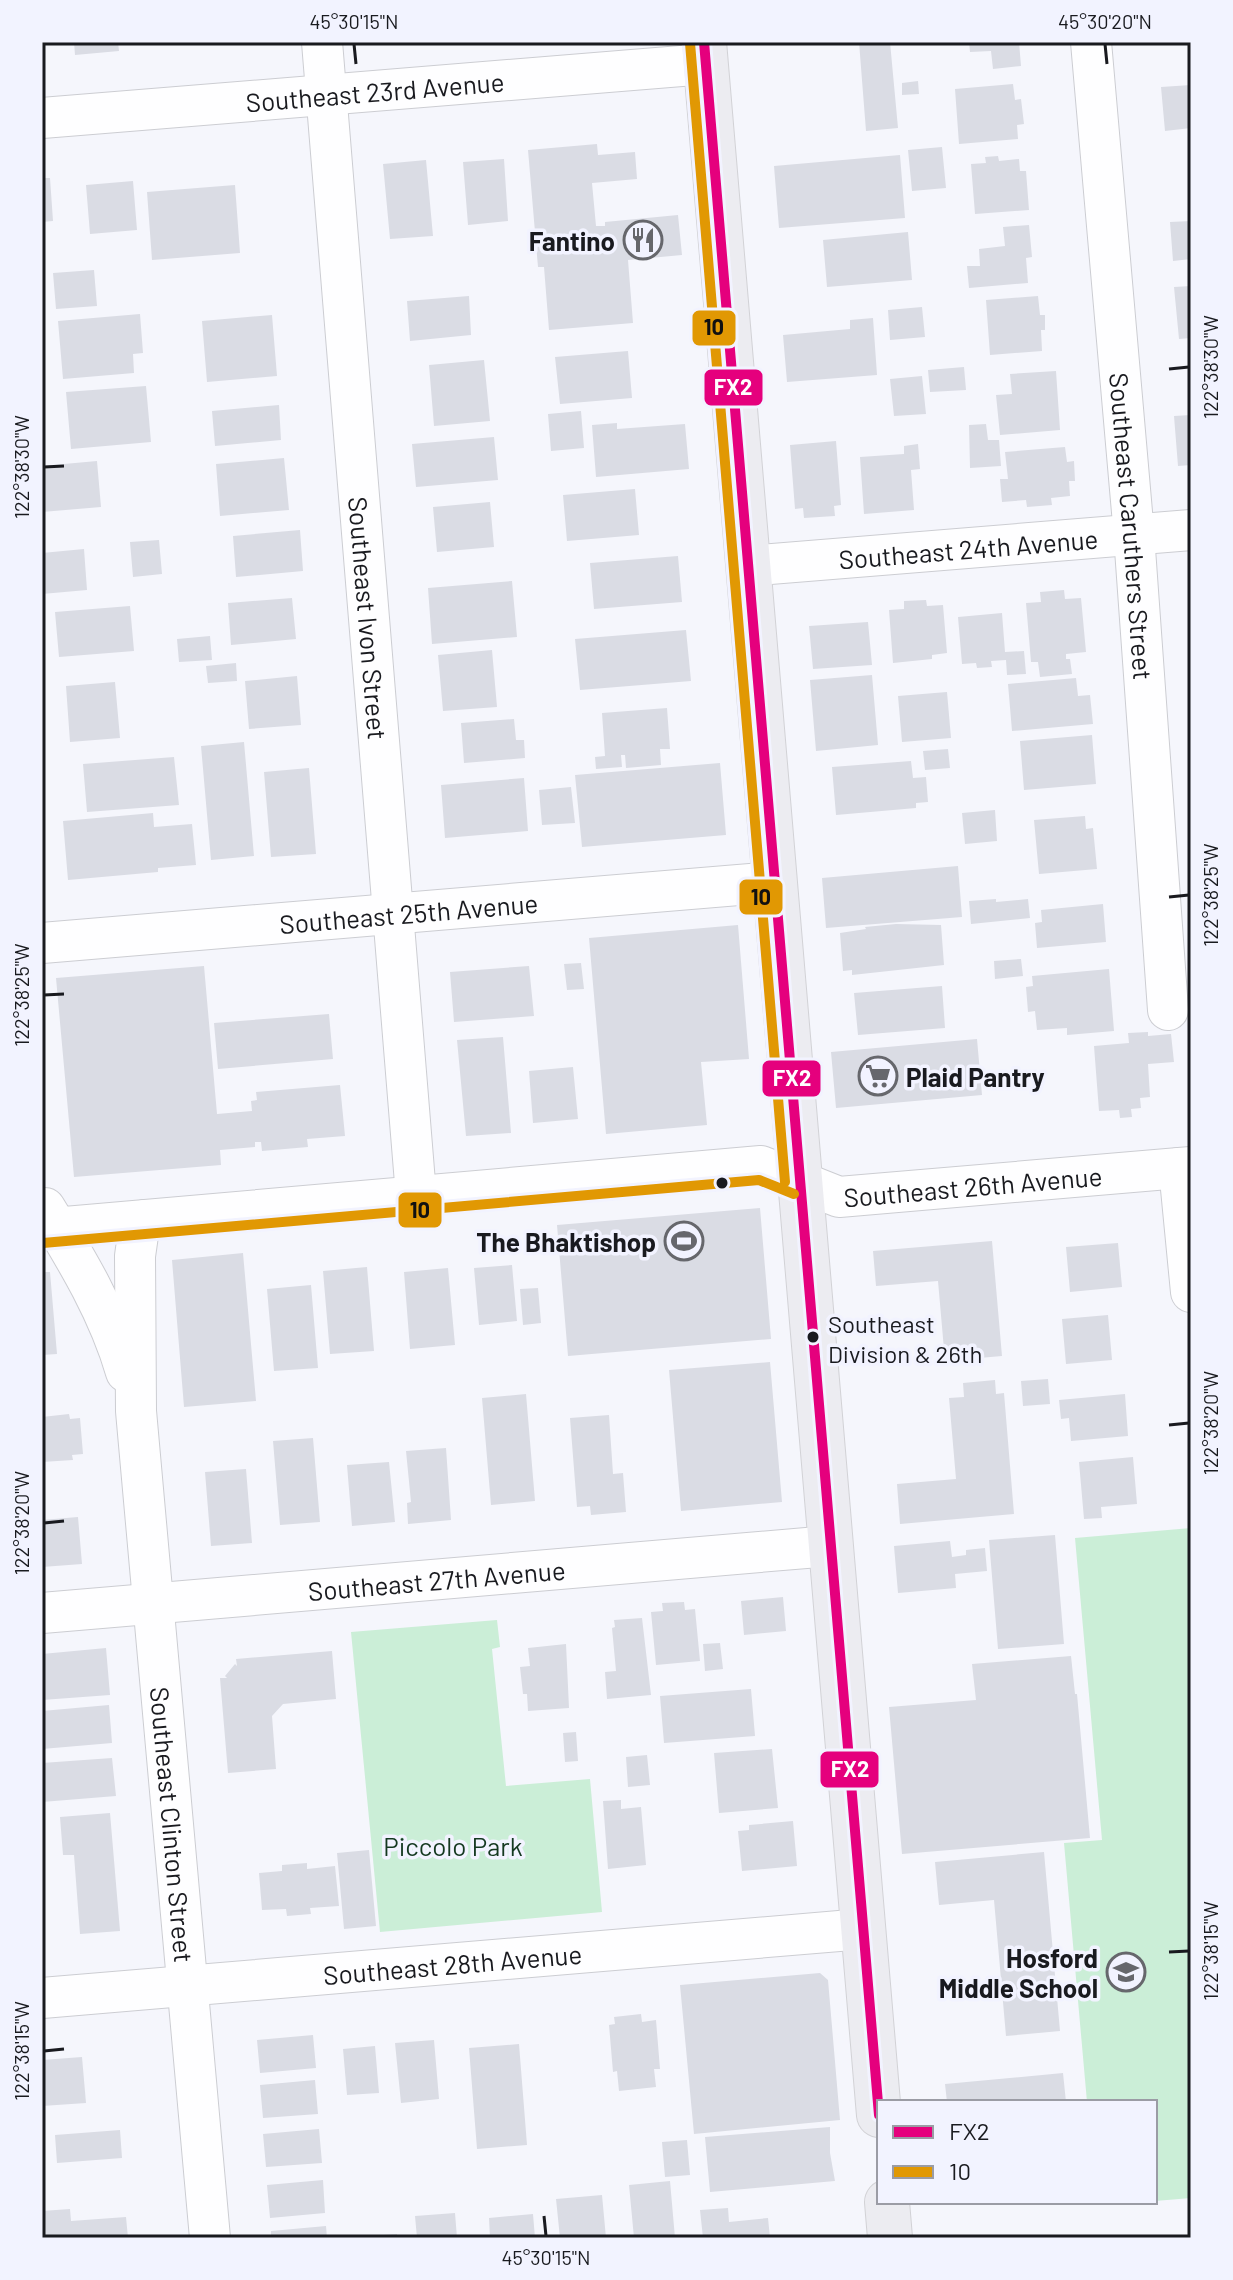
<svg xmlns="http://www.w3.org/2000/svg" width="1233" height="2280" font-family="Barlow,sans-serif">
<rect width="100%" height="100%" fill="#f5f6fc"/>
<path fill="#cbeed7" d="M1191,1528V2198L1155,2201V2102H1087L1064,1843L1102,1840L1075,1538Z
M497,1620L500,1647L492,1649L506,1786L590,1779L602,1912L380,1932L351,1632Z"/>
<path fill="#dadce4" d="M74,42H118L119,51L75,55Z
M859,42H890L898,128L866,131Z
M969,42H1019L1021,66L993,69L991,51L970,52Z
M918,81L919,94L902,95V83Z
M1013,84L1015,100L1021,99L1024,124L1017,125L1018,139L959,144L955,89Z
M1191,85V128L1165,131L1161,87Z
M597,144L598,155L635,152L637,179L592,183L596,226H605V222L678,215L682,255L628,260L633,323L549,330L544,267H538L528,150Z
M942,147L946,188L912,191L908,150Z
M900,155L905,218L779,228L774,166Z
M998,156L999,161L1019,159L1020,171H1026L1029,210L975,214L971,164L986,163L985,157Z
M504,159L508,221L468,225L463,162Z
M426,160L433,236L390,239L383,164Z
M42,178H50L53,221L42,222Z
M133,181L137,230L90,234L86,185Z
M235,185L240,253L152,260L147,192Z
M1191,221V259L1173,261L1170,222Z
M1029,225L1032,257L1026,258L1028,283L969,288L967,266H980L979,249L1005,246L1003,227Z
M908,232L912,280L827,287L823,240Z
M94,270L97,306L56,309L53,273Z
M1191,286V338L1179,339L1174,287Z
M469,296L471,335L410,341L407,301Z
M1038,296L1040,315H1045V330H1041L1042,351L990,355L986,300Z
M922,307L925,337L890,340L888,310Z
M140,314L143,353L133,354L134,373L63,379L58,321Z
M272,315L277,376L207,382L202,321Z
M873,318L877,375L787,382L783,335L850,329V320Z
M628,351L632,398L560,404L555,357Z
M484,360L490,421L434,426L429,365Z
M964,367L966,390L930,392L928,370Z
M1056,371L1060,430L1000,435L996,395L1012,394L1010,374Z
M922,376L926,414L894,416L890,379Z
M146,386L151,442L71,449L66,392Z
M279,405L281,440L215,446L212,411Z
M581,411L584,448L551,451L548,414Z
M1191,415V465L1178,466L1174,416Z
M617,423V429L685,424L689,469L596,477L592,425Z
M986,424L988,440H999L1001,466L970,468L969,425Z
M494,437L498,480L416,487L412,444Z
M836,441L841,505L834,506L835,516L804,518L803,508L795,509L790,445Z
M918,444L920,469L911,470L914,510L864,514L860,457L904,454V446Z
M1065,447L1067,462L1074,461L1075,481H1069L1070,496L1051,498L1052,505L1027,507L1026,500L1002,502L1000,479H1008L1005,452Z
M284,458L289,510L220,516L216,464Z
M97,461L101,507L42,512V466Z
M635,489L639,535L567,541L563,495Z
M490,502L494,547L437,552L433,507Z
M300,530L303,571L236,577L233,536Z
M159,540L162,574L133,577L130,542Z
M84,549L87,590L42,594V553Z
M678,556L682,602L594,609L590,563Z
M512,581L517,637L432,644L428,588Z
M1064,590L1065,599L1081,598L1086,652L1066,654V659H1070L1072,674L1040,677L1038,662H1031L1026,603L1041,602L1040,592Z
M292,598L296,639L231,645L228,603Z
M926,600L927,606L943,605L947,653L932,655V659L893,663L889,610L904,609V601Z
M130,606L134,651L59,657L55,612Z
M1002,613L1005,652L1024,651L1026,674L1007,675L1006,660L991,661L992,667L977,668L976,663L962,664L958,617Z
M868,622L872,665L813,669L809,626Z
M686,630L691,681L580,690L575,639Z
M210,636L212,660L179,662L177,639Z
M492,650L497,707L443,711L438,655Z
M236,663L237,681L208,683L206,666Z
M872,675L878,745L816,751L810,680Z
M297,676L301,725L249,729L245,681Z
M1076,678L1078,696L1090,695L1093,724L1012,731L1008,684Z
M115,682L120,738L70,742L66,686Z
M947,692L951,738L902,742L898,696Z
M667,708L670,749H660L661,765L626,768L625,755H621L622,767L596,769L595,757L605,756L602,713Z
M514,719L516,740H524L525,758L464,763L461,723Z
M1092,735L1096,784L1024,790L1020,741Z
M244,742L254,856L211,860L201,746Z
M948,749L950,768L925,770L923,751Z
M174,757L179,805L87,812L83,764Z
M911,761L913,778L926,777L928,802L916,803V808L836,815L832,767Z
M720,763L726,835L582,847L575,775Z
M309,768L316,854L271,857L264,772Z
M524,778L528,831L445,838L441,785Z
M571,787L575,823L542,825L539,790Z
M995,810L997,841L965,844L962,813Z
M153,813L154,827L192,824L196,865L158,868V872L68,880L63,821Z
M1085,816L1086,829L1093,828L1097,869L1039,874L1034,820Z
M958,866L962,917L826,928L822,878Z
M996,899V902L1028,899L1030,918L971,924L969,901Z
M1103,904L1106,942L1037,948L1035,923L1042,922L1041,910Z
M896,924L941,925L944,965L852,975V970L843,971L840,933L866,929L865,927Z
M738,925L749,1059L701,1062L707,1125L606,1134L589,938Z
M1021,959L1023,976L995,979L994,961Z
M581,963L584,989L567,990L564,964Z
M204,966L217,1114L252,1111L251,1101L257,1100L256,1092L340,1085L345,1136L307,1139L308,1147L262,1151L261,1142H255V1147L220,1150L221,1165L74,1177L56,978Z
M529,966L534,1016L454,1022L450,972Z
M1109,969L1114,1031L1067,1035V1028L1037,1030L1035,1011L1028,1012L1026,987L1033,986L1032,976Z
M942,986L945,1028L858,1035L854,993Z
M329,1014L333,1059L218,1069L214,1023Z
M1148,1032V1036L1171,1034L1174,1062L1148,1064L1150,1097L1140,1098L1141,1108L1131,1109L1132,1117L1120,1118L1119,1110L1099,1111L1094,1046L1129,1043L1128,1033Z
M503,1037L511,1133L466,1136L457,1040Z
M977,1039L982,1095L836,1108L831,1052Z
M573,1067L578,1119L533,1123L529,1071Z
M760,1208L771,1339L568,1356L557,1225Z
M992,1241L1002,1356L945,1361L938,1281L876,1286L873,1251Z
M1118,1243L1122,1287L1070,1292L1066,1247Z
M243,1253L256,1401L184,1407L172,1260Z
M512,1265L517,1321L479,1325L474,1268Z
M367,1267L374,1351L330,1354L323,1271Z
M448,1268L455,1345L410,1349L404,1272Z
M42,1272H50L57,1354L42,1355Z
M311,1285L318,1368L274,1371L267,1289Z
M538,1288L541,1323L523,1325L520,1289Z
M1108,1315L1112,1360L1066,1364L1062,1319Z
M770,1362L782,1502L681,1511L669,1370Z
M1048,1379L1050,1404L1023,1406L1021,1381Z
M995,1380L996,1394L1004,1393L1014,1514L900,1524L897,1484L956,1479L949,1398L964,1397L963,1383Z
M526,1394L535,1501L491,1505L482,1398Z
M1125,1394L1128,1436L1071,1441L1069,1418L1061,1419L1059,1400Z
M69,1414L70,1419L80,1418L83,1454L72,1455L73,1460L42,1462V1417Z
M609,1415L613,1474L623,1473L626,1512L591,1515L590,1506L577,1507L570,1418Z
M313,1438L320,1522L280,1525L273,1441Z
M446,1448L451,1520L408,1524L407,1503L411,1502L406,1451Z
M1133,1457L1137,1504L1101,1507L1102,1518L1084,1519L1079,1462Z
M389,1462L395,1522L352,1526L347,1465Z
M246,1469L252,1543L211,1546L205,1472Z
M78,1517L82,1564L42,1567V1520Z
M1055,1535L1064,1644L998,1649L989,1540Z
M950,1541L952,1557L966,1555V1550L985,1548L987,1571L955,1574L956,1588L898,1593L894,1546Z
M783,1597L786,1631L744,1635L741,1601Z
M684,1602L685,1610L695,1609L700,1661L656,1665L651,1612L663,1611L662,1603Z
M642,1618L651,1695L607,1699L605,1672L616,1671L612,1628L615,1627L614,1620Z
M720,1643L723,1669L705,1671L703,1644Z
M566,1644L569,1708L528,1711L527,1694H523L520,1667L530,1666L528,1648Z
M106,1648L110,1695L42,1700V1654Z
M332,1651L336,1699L283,1704L272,1716L276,1769L228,1773L220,1678H227L225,1676L235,1664L237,1666L236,1659Z
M1071,1656L1075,1694H1077L1090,1838L902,1854L889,1707L976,1700L972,1664Z
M751,1689L755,1736L664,1743L660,1696Z
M109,1705L112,1743L42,1749V1711Z
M576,1732L578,1761L565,1762L563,1733Z
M772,1749L778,1808L719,1813L714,1753Z
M647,1755L650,1785L628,1787L626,1757Z
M112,1758L116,1796L42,1802V1763Z
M621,1800V1809L641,1807L646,1865L608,1869L603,1801Z
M110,1813L120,1931L80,1934L74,1855H63L60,1817Z
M793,1821L797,1866L742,1871L738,1831L749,1830V1825Z
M369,1850L376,1926L344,1929L337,1853Z
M1044,1852L1060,2031L1006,2036L994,1900L939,1905L935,1862Z
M307,1863V1869L335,1866L339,1906L310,1908L311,1914L287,1916L286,1909L262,1910L259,1873L282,1871V1865Z
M820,1973L828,1980L840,2120L694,2134L680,1985Z
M641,2014L642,2022L656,2020L660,2069H654L656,2087L619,2091L617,2071L613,2072L609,2025L615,2024L614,2017Z
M313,2035L316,2068L260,2073L257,2040Z
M434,2040L439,2099L401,2103L395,2043Z
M519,2044L527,2145L477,2149L469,2048Z
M375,2046L379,2093L347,2095L343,2049Z
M82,2057L86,2103L42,2106V2060Z
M1063,2073L1066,2102H947L945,2084Z
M315,2080L318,2114L263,2118L260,2085Z
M830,2127V2153L835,2181L710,2192L705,2137Z
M319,2129L322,2163L266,2167L263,2134Z
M120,2130L122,2158L57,2163L55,2135Z
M687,2140L690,2175L665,2177L662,2142Z
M323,2180L325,2213L270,2218L267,2185Z
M670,2181L675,2238H634L629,2185Z
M602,2195L606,2238H560L556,2199Z
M728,2208L729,2222L768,2218L770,2238H703L700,2210Z
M70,2209L71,2221L126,2217L128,2238H42V2211Z
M455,2213L457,2238H417L415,2216Z
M533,2214L535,2238H490L489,2218Z
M326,2226L327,2238H271V2231Z
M397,2234V2238H370V2236Z"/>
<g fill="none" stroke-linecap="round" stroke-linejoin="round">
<g stroke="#cccdd2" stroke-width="42">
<g id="minor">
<path id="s1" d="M322,42L416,1195"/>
<path id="s2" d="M1091,42L1134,535L1168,1010"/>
<path id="s3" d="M42,118L706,64"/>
<path id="s4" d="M747,566L1191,530"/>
<path id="s5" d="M42,943L774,882"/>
<path d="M1179,1168L1191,1292"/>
<path d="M45,1208C77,1260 109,1313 126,1372"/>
<path id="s6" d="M145,1220L138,1235L135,1256L136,1411L210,2238"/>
<path id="s7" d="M42,1229L761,1166L839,1197L1191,1167"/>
<path id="s8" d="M42,1613L830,1546"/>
<path id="s9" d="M42,1998L863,1929"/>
</g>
</g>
<g stroke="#d2d2d6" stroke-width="46">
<path id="major" d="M704,42L879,2115
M887,2202L890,2238"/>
</g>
<use href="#minor" stroke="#fefeff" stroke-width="40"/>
<use href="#major" stroke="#ececf1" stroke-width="44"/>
<g stroke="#f2f3ff" stroke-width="16">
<path id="bus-1" d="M704,42L879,2115"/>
</g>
<g stroke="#f2f3ff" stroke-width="16">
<path id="bus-2" d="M690,43L785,1182
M43,1243L759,1180L794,1194"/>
</g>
<use href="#bus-1" stroke="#e5007d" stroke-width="10"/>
<use href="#bus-2" stroke="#e19803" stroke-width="10"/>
</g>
<path fill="none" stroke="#191a1f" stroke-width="3" d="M354,44L356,64M1105,44L1107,64M1169,369L1189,367M44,467L64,466M1169,897L1189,895M44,995L64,994M1169,1425L1189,1423M44,1523L64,1521M1169,1952L1189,1951M44,2051L64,2049M544,2216L546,2236"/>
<defs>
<g id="restaurant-ring" transform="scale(2)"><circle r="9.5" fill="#f2f3ff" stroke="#66676c" stroke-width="1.5"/><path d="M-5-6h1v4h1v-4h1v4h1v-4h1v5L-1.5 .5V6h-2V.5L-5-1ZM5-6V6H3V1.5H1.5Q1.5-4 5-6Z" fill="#66676c"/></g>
<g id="supermarket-ring" transform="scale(2)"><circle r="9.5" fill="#f2f3ff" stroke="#66676c" stroke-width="1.5"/><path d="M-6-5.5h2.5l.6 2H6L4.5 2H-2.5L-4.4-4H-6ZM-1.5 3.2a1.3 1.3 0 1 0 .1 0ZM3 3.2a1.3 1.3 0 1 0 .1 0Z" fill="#66676c"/></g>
<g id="stadium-ring" transform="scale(2)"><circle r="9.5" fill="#f2f3ff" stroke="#66676c" stroke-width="1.5"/><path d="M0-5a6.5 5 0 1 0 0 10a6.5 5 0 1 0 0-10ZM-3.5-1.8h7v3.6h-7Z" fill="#66676c"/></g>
<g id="school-ring" transform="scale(2)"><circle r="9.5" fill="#f2f3ff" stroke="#66676c" stroke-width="1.5"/><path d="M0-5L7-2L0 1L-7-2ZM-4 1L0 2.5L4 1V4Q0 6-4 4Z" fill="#66676c"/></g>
</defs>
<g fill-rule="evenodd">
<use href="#restaurant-ring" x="643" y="240"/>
<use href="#supermarket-ring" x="878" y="1076"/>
<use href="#stadium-ring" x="684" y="1241"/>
<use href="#school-ring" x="1126" y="1972"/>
</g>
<g fill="#191a1f" stroke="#f2f3ff" stroke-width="3">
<circle cx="722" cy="1183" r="7"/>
<circle cx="813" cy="1337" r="7"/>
</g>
<g text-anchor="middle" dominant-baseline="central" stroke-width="7" stroke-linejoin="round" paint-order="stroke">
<g font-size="24" fill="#191a1f" stroke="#f2f3ff" text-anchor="start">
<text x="828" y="1323">Southeast<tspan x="828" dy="30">Division &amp; 26th</tspan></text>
</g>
<g font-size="26" fill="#191a1f" stroke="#f2f3ff">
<text stroke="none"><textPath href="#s3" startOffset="334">Southeast 23rd Avenue</textPath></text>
<text stroke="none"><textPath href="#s2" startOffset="486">Southeast Caruthers Street</textPath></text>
<text stroke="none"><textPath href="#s4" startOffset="222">Southeast 24th Avenue</textPath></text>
<text stroke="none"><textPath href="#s1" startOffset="578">Southeast Ivon Street</textPath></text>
<text stroke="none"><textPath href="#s5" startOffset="368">Southeast 25th Avenue</textPath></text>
<text stroke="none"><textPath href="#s7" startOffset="940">Southeast 26th Avenue</textPath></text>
<text stroke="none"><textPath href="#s8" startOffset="396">Southeast 27th Avenue</textPath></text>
<text stroke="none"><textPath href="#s6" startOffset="608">Southeast Clinton Street</textPath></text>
<text stroke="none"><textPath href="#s9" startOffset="412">Southeast 28th Avenue</textPath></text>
</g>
<g font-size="26" font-weight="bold" fill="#191a1f" stroke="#f2f3ff" text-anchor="end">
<text x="615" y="240">Fantino</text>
<text x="906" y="1076" text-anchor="start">Plaid Pantry</text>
<text x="656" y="1241">The Bhaktishop</text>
<text x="1098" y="1957">Hosford<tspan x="1098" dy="30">Middle School</tspan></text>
</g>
<g font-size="26" fill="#143920" stroke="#f2f3ff">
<text x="453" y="1845">Piccolo Park</text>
</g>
</g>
<g stroke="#f2f3ff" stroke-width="3">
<rect x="691" y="309" width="46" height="38" rx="8" fill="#e19803"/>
<rect x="703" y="368" width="61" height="39" rx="8" fill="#e5007d"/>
<rect x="738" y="878" width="46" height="38" rx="8" fill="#e19803"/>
<rect x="761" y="1059" width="61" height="39" rx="8" fill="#e5007d"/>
<rect x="397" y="1191" width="46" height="38" rx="8" fill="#e19803"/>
<rect x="819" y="1750" width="61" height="39" rx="8" fill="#e5007d"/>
</g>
<g font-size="22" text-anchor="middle" font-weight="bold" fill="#fff">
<text x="733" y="395">FX2</text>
<text x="792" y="1086">FX2</text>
<text x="850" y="1777">FX2</text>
</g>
<g font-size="22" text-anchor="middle" font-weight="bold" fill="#111">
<text x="714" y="335">10</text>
<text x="761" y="905">10</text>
<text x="420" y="1218">10</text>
</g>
<rect width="1233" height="2280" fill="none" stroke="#f2f3ff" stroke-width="88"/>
<rect x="877" y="2100" width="280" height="104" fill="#f2f3ff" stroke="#9b9ca5" stroke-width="2"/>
<rect x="893" y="2126" width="40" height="12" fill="#e5007d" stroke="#9b9ca5" stroke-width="2"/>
<text x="949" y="2140" font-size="24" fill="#191a1f">FX2</text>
<rect x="893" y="2166" width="40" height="12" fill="#e19803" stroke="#9b9ca5" stroke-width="2"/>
<text x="949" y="2180" font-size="24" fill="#191a1f">10</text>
<rect x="44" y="44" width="1145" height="2192" fill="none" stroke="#191a1f" stroke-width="3"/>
<g font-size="20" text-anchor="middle" fill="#191a1f">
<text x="354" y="29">45°30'15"N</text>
<text x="1105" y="29">45°30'20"N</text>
<text transform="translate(1211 367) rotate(-90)" y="7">122°38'30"W</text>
<text transform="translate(22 467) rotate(-90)" y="7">122°38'30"W</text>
<text transform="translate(1211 895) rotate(-90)" y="7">122°38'25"W</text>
<text transform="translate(22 995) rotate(-90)" y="7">122°38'25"W</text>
<text transform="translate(1211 1423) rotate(-90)" y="7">122°38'20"W</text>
<text transform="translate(22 1523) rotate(-90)" y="7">122°38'20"W</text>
<text transform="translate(1211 1951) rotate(-90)" y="7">122°38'15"W</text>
<text transform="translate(22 2051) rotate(-90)" y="7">122°38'15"W</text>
<text x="546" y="2265">45°30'15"N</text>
</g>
</svg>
